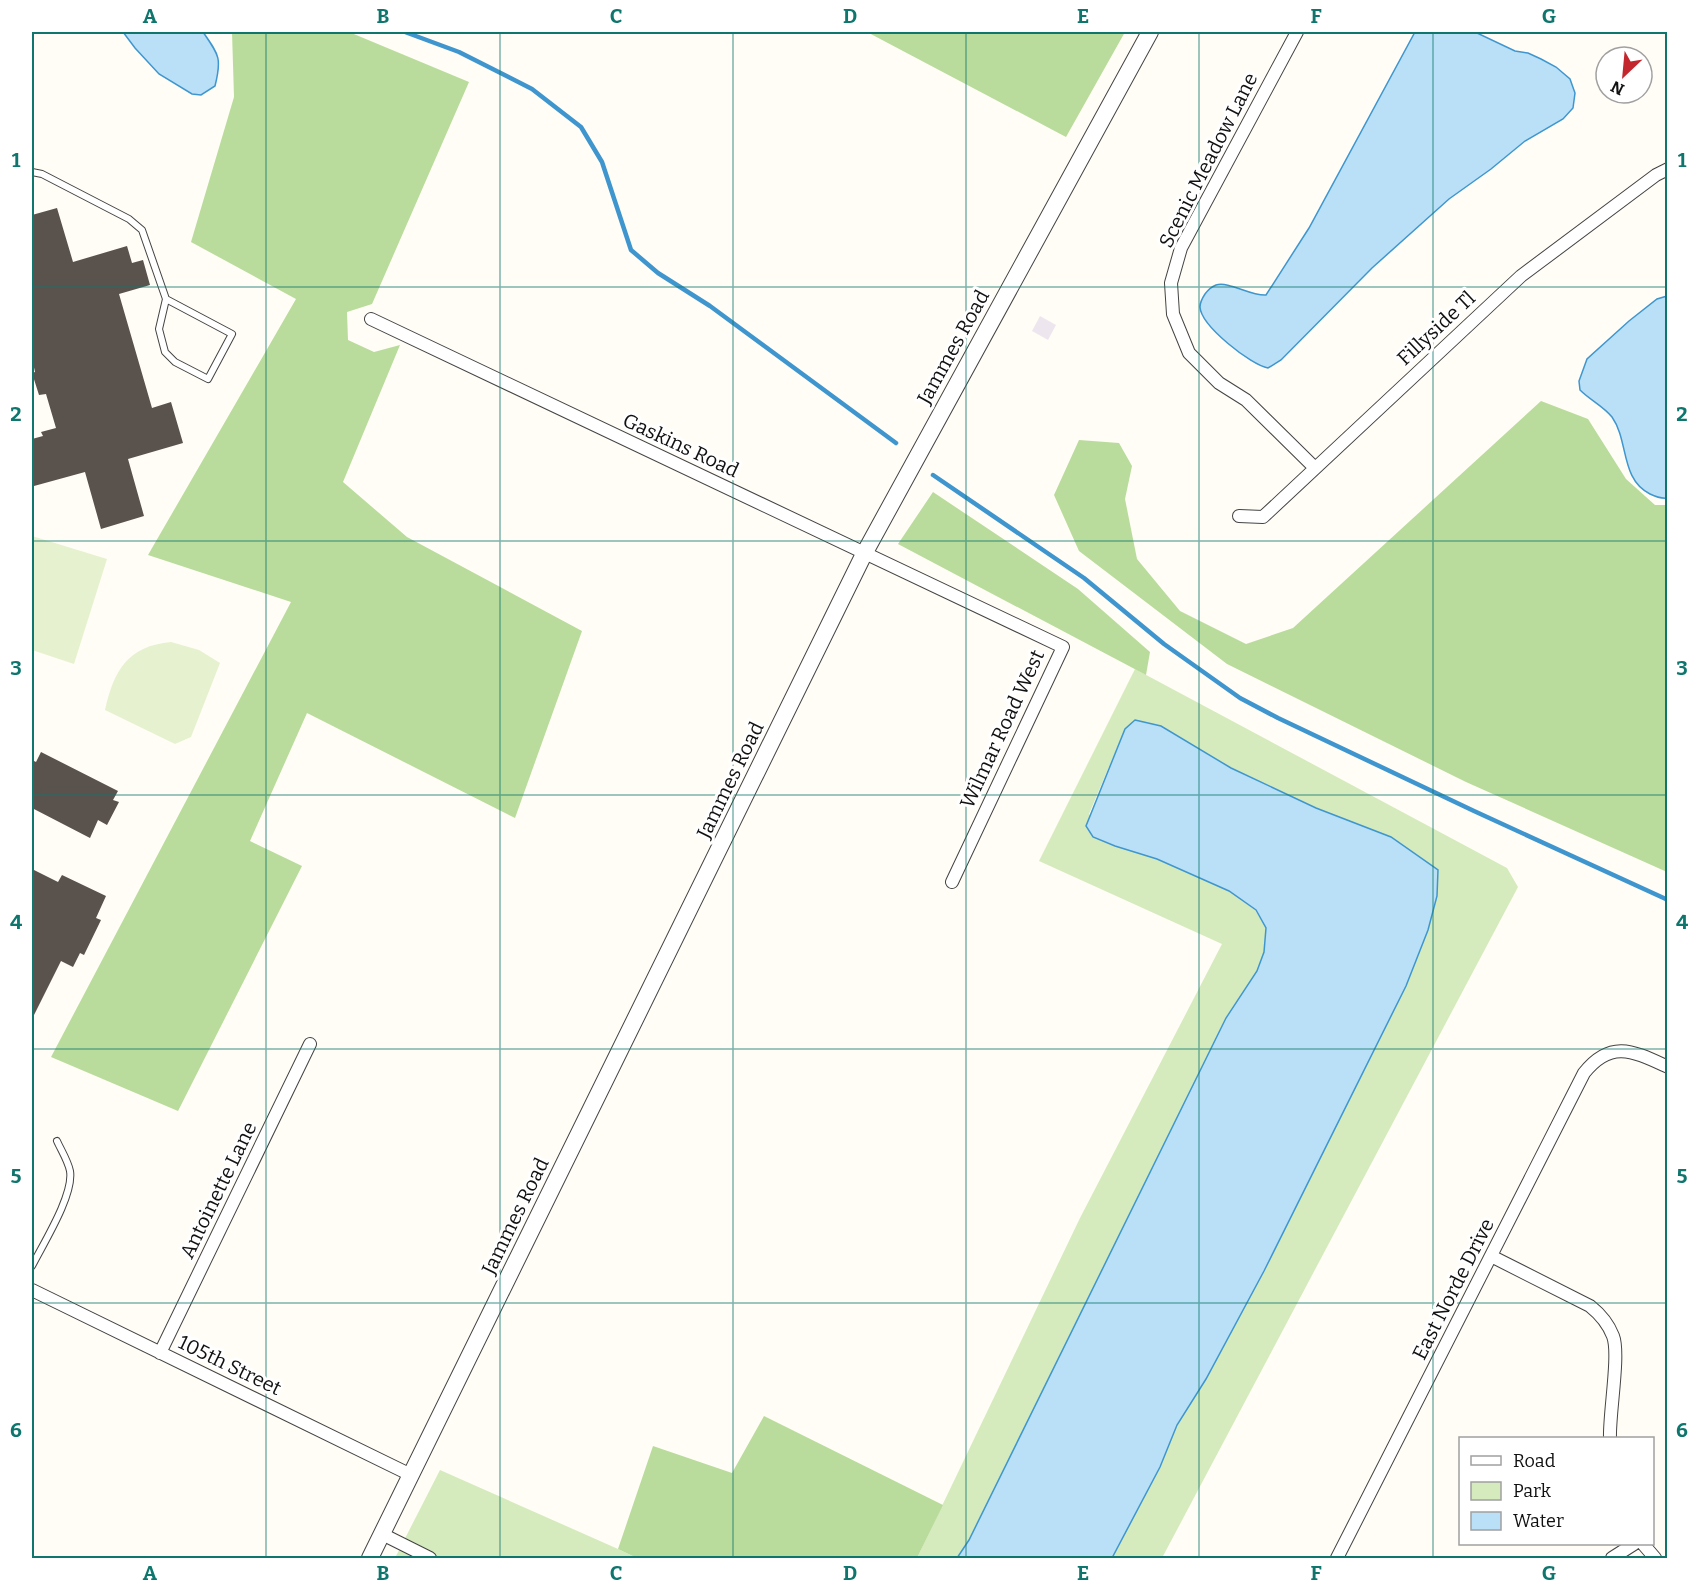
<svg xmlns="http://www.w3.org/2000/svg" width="1699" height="1590" font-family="Bitter,serif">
<rect width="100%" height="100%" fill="#fffdf5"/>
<path fill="#eee6ef" d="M1040,316L1056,325L1048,340L1032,331Z"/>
<path fill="#d5ebbd" d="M1135,669L1507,868L1518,887L1162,1558H1112L1160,1467L1177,1425L1206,1379L1264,1271L1406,986L1428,930L1437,896L1438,870L1391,837L1316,808L1231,768L1161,726L1125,729L1089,814L1115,846L1157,859L1229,891L1255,910L1266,928L1264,952L1257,971L1226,1018L969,1540L957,1558H917L1080,1218L1222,944L1039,861Z
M440,1470L618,1549L637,1558H395Z"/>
<path fill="#b9dc9c" d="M232,32H349L469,82L372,304L347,312L348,340L374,352L400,345L343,482L407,537L582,631L515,818L307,713L250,841L302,866L178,1111L51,1057L291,602L148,555L296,299L191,242L234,97Z
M867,32H1125L1066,137Z
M1541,401L1588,419L1626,479L1655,505H1667V872L1466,782L1227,664L1079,551L1054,495L1079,440L1119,443L1132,466L1125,499L1137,559L1180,611L1246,644L1293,628Z
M933,492L1078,589L1150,652L1146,675L898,544Z
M764,1416L943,1505L917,1558H637L618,1549L653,1446L732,1473Z"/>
<path fill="#e6f2cf" d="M32,536L107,559L74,664L32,650Z
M171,642L199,650L220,663L191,737L175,744L105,710C114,670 128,646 171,642Z"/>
<path fill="#b9e0f7" stroke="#3f96cf" stroke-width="1.5" d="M123,32H203C219,55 222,58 215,86L201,95L192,94L159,74L135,48Z
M1415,32H1475L1515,51L1528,53L1541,59L1556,67L1570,79L1575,93L1573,108L1563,119L1525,141L1491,169L1449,199L1372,268L1281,360L1268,368C1251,365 1201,326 1200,307C1200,303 1203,297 1205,294C1208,290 1211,287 1216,285C1229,281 1250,296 1266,295L1309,228Z
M1667,296L1668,498C1661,499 1656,497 1650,494C1620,479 1629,441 1612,417C1603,406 1590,400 1580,390L1579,381L1587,359L1629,321L1657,299Z
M1135,720L1161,726L1231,768L1316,808L1391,837L1438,870L1437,896L1428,930L1406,986L1264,1271L1206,1379L1177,1425L1160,1467L1112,1558H957L969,1540L1226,1018L1257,971L1264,952L1266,928L1256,910L1229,891L1157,859L1115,846L1093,837L1086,826L1125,729Z"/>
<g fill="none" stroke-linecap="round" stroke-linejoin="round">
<path stroke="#3f96cf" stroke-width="4.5" d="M405,32L459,52L532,89L581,127L602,162L631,250L658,273L710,306L896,443
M933,475L1084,578L1164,644L1240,698L1278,718L1474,811L1668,900"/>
</g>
<path fill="#5a524d" d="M57,208L73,262L127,246L132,263L143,260L150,285L119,294L152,408L171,402L183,443L128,459L144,516L101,529L85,472L34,486L32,476V439L43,436L41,432L56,428L46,394L39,395L32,373L35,372L32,358V215Z
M41,752L118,791L113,800L119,802L107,825L98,820L90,838L32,808V760L36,762Z
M32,869L58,882L62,875L106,896L96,918L101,920L84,955L80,953L73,967L61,961L32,1019Z"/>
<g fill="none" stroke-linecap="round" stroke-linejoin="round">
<g stroke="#444" stroke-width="8">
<path id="service" d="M32,172L42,174L129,219L142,230L166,299L159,329L165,352L175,362L208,379L232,334L166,299
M32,1266C43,1244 74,1195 70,1171C68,1161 61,1150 57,1141"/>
</g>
<g stroke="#444" stroke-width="14">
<path id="minor" d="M1297,32L1181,248L1171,283L1173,314L1189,353L1219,383L1246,400L1315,468
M371,319L1063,647L952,882
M1239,516L1263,517L1521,276L1656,175L1668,169
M1491,1256L1590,1306C1600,1314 1608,1323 1613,1336C1620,1354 1609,1414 1610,1438
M32,1290L411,1475
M160,1353L310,1044
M382,1534L430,1558
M1643,1544L1655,1558
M1337,1558L1584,1073C1611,1039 1633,1051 1668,1067
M1612,1558L1634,1544"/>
</g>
<g stroke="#444" stroke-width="18">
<path id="tertiary" d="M370,1558L864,554L1150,32"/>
</g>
<use href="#service" stroke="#fff" stroke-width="6"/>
<use href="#minor" stroke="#fff" stroke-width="12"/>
<use href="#tertiary" stroke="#fff" stroke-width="16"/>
</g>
<path fill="none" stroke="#0f766e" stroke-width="1.5" stroke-opacity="0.55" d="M266,32V1558M500,32V1558M733,32V1558M966,32V1558M1199,32V1558M1433,32V1558M32,287H1668M32,541H1668M32,795H1668M32,1049H1668M32,1303H1668"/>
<g text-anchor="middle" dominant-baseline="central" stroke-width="6" stroke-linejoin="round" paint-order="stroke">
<g font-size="20" fill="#111" stroke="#fff">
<text transform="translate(1208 160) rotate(-63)">Scenic Meadow Lane</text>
<text transform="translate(1436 328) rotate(-43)">Fillyside Tl</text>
<text transform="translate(953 347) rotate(-61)">Jammes Road</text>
<text transform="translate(681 445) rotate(25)">Gaskins Road</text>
<text transform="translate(1002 729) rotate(-65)">Wilmar Road West</text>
<text transform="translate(730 780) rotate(-64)">Jammes Road</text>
<text transform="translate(218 1190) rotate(-64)">Antoinette Lane</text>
<text transform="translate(515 1216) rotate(-64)">Jammes Road</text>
<text transform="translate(1453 1289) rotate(-63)">East Norde Drive</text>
<text transform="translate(230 1365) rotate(26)">105th Street</text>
</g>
</g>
<rect width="1699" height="1590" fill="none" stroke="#ffffff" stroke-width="66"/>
<rect x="1459" y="1437" width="195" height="108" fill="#ffffff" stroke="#a0a0a0" stroke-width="1.5"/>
<rect x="1471" y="1456" width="30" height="9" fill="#ffffff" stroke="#a0a0a0" stroke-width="1.5"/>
<text x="1513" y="1467" font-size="18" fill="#111111">Road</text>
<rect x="1471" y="1482" width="30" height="18" fill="#d5ebbd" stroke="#a0a0a0" stroke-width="1.5"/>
<text x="1513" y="1497" font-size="18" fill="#111111">Park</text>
<rect x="1471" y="1512" width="30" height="18" fill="#b9e0f7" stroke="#a0a0a0" stroke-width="1.5"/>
<text x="1513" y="1527" font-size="18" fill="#111111">Water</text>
<g transform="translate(1624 75) rotate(206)"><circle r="28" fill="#ffffff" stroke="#a0a0a0" stroke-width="1.5"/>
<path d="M0-4.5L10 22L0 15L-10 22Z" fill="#c4262e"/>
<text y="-9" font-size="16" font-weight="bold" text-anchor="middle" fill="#111111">N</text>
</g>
<rect x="33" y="33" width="1633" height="1524" fill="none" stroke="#0f766e" stroke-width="2"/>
<g font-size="20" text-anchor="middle" font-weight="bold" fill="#0f766e">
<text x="150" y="23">A</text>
<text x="383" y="23">B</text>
<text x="616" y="23">C</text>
<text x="850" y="23">D</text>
<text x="1083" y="23">E</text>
<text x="1316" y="23">F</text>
<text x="1549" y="23">G</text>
<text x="16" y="167">1</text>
<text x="1682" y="167">1</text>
<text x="16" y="421">2</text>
<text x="1682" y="421">2</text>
<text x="16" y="675">3</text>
<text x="1682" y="675">3</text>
<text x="16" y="929">4</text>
<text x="1682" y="929">4</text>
<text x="16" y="1183">5</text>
<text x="1682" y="1183">5</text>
<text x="16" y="1437">6</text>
<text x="1682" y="1437">6</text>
<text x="150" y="1580">A</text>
<text x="383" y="1580">B</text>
<text x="616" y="1580">C</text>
<text x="850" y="1580">D</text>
<text x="1083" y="1580">E</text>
<text x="1316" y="1580">F</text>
<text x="1549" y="1580">G</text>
</g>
</svg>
